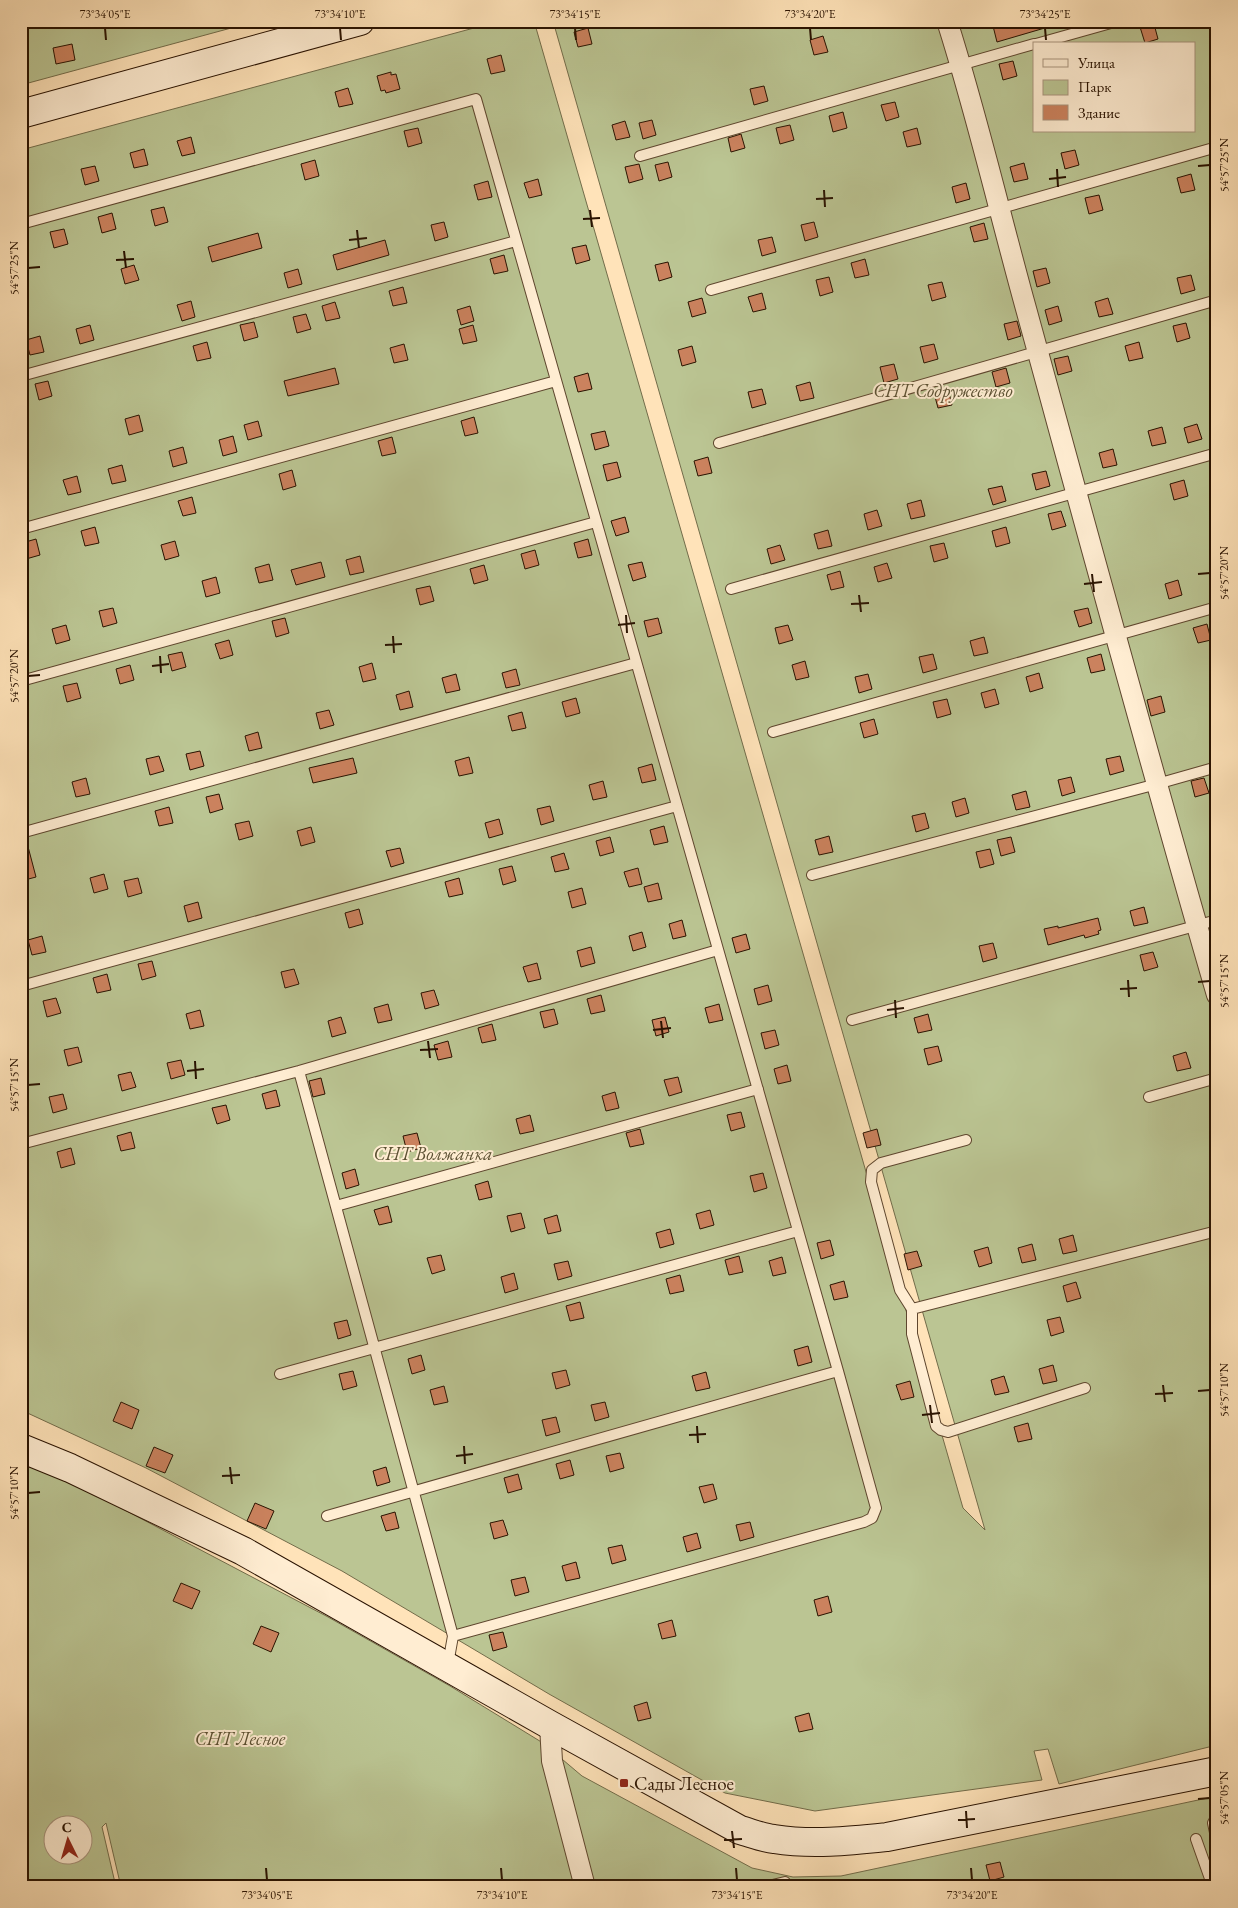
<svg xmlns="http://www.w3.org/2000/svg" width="1238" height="1908" font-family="'EB Garamond',serif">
<rect width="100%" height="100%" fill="#ffe3b9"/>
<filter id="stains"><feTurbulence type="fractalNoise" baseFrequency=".004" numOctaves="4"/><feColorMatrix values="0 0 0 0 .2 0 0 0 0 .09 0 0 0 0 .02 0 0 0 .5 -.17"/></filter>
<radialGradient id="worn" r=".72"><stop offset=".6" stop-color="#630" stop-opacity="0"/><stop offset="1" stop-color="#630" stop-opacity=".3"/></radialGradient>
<path fill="#bbc593" stroke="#726c4a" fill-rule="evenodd" d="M21,21H257L21,85Z
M500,21H534L963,1508L985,1530L553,21H1217V1745L1059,1784L1048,1749L1034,1751L1042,1780L815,1811L725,1793L549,1694L342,1571L146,1468L21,1410V150ZM1034,44H1194V131H1034Z
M25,1463L102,1498L328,1617L450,1686L543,1743L582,1776L752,1868L793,1877L841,1876L1217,1796V1887H121L106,1823L102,1827L116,1887H21V1470L27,1472ZM52,1826H82V1856H52Z"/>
<path fill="#cb825e" stroke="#291200" d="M1012,21H1054L1055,25L997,42L993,26Z
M1154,24L1158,39L1145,43L1140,27Z
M588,28L592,44L578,47L574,32Z
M823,36L828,52L814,55L810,40Z
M72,44L75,60L56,64L53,48Z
M501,55L505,71L491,74L487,59Z
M1013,61L1017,76L1003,80L999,64Z
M391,72V75L396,74L400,89L386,93L385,90L381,91L377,76Z
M764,86L768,101L754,105L750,89Z
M348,88L353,104L339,107L335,92Z
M895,102L899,117L886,121L881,105Z
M843,112L847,128L833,132L829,116Z
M652,120L656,135L643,139L639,123Z
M625,121L630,137L616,140L612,125Z
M790,125L794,140L780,144L776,128Z
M418,128L422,143L408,147L404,131Z
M917,128L921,144L907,147L903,132Z
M741,134L745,148L731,152L728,138Z
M191,137L195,153L182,156L177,141Z
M144,149L148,165L134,168L130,153Z
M1075,150L1079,165L1065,169L1061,153Z
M315,160L319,176L305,180L301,164Z
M668,162L672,177L659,181L655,165Z
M1024,163L1028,179L1014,182L1010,167Z
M639,164L643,179L629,183L625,167Z
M95,166L99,181L85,185L81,169Z
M1191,174L1195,190L1181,193L1177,178Z
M538,179L542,195L529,198L524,183Z
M488,181L492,197L478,200L474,185Z
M966,183L970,199L956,203L952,187Z
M1099,195L1103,210L1089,214L1085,198Z
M164,207L168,222L155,226L151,210Z
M112,213L116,229L102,233L98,217Z
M444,222L448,237L435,241L431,225Z
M814,222L818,237L805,241L801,225Z
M984,223L988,239L974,242L970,227Z
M64,229L68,244L54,248L50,232Z
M258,233L262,248L212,262L208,247Z
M772,237L776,252L762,256L758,240Z
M385,240L389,255L337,270L333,255Z
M586,245L590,260L576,264L572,248Z
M504,255L508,271L494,274L490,259Z
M865,259L869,275L855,278L851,263Z
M668,262L672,277L659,281L655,265Z
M134,265L139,280L125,284L121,269Z
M1046,268L1050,283L1037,287L1033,271Z
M298,269L302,284L288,288L284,273Z
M1191,275L1195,290L1181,294L1177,278Z
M829,277L833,292L820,296L816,280Z
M942,282L946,297L932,301L928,285Z
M403,287L407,303L393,306L389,291Z
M762,293L766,309L753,312L748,297Z
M702,298L706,313L692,317L688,302Z
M1108,298L1113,314L1099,317L1095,302Z
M191,301L195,317L182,321L177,305Z
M335,302L340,318L326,321L322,306Z
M470,306L474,321L461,325L457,310Z
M1058,306L1062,321L1049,325L1045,310Z
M306,314L311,329L297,333L293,317Z
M1017,321L1021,336L1008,340L1004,324Z
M254,322L258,337L244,341L240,325Z
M1186,323L1190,338L1177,342L1173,326Z
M90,325L94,340L80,344L76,329Z
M473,325L477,341L463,344L459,329Z
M40,336L44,352L30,355L26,340Z
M207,342L211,358L197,361L193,346Z
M1139,342L1143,358L1129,361L1125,346Z
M404,344L408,360L394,363L390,348Z
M934,344L938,359L924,363L920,347Z
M692,346L696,362L682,366L678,350Z
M1068,356L1072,371L1058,375L1054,359Z
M894,364L898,379L884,383L880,367Z
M335,368L339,384L288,396L284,381Z
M1006,368L1010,383L996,387L992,372Z
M588,373L592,389L578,392L574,377Z
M48,381L52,396L39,400L35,384Z
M810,382L814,398L800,401L796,386Z
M762,389L766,404L752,408L748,392Z
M948,389L952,405L938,408L934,393Z
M139,415L143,431L129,435L125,419Z
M474,417L478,433L465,436L461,421Z
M258,421L262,436L248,440L244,425Z
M1197,424L1202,439L1188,443L1184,428Z
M1162,427L1166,443L1152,446L1148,431Z
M605,431L609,446L595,450L591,434Z
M233,436L237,452L223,456L219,440Z
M392,437L396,453L382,456L378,441Z
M183,447L187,463L173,467L169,451Z
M1113,449L1117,465L1103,468L1099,453Z
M708,457L712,473L698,476L694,461Z
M617,462L621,477L607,481L603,465Z
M122,465L126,481L112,484L108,469Z
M292,470L296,486L283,490L279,474Z
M1046,471L1050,486L1036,490L1032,474Z
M77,476L81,492L68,495L63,480Z
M1184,480L1188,496L1174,500L1170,484Z
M1002,486L1006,501L993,505L988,489Z
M192,497L196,513L183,516L178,501Z
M921,500L925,516L911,519L907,504Z
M877,510L882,526L868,530L864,514Z
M1061,511L1066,526L1052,530L1048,514Z
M625,517L629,532L616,536L611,521Z
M95,527L99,543L85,546L81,531Z
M1006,527L1010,543L996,547L992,531Z
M828,530L832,546L818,549L814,534Z
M36,539L40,555L26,559L22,543Z
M588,539L592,555L578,558L574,543Z
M175,541L179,556L165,560L161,545Z
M944,543L948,558L934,562L930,546Z
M780,545L785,560L771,564L767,549Z
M535,550L539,565L525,569L521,554Z
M360,556L364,572L350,575L346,560Z
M321,562L325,577L296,585L291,570Z
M642,562L646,577L633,581L628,565Z
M887,563L892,578L878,582L874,567Z
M269,564L273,580L259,583L255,568Z
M484,565L488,580L474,584L470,569Z
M840,571L844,587L831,590L827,575Z
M216,577L220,593L206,597L202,581Z
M1178,580L1182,595L1169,599L1165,584Z
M430,586L434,601L420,605L416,589Z
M113,608L117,623L103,627L99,611Z
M1088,608L1092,623L1079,627L1074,611Z
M285,618L289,633L276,637L272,621Z
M658,618L662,633L648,637L644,621Z
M1207,624L1211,640L1198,643L1193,628Z
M66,625L70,640L56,644L52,629Z
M788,625L793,640L779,644L775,628Z
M984,637L988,653L974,656L970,641Z
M229,640L233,655L220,659L215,644Z
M182,652L186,667L172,671L168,655Z
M933,654L937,669L923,673L919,657Z
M1101,654L1105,670L1091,673L1087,658Z
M805,661L809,677L796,680L792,665Z
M372,663L376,679L363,682L359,667Z
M130,665L134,680L120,684L116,669Z
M516,669L520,685L506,688L502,673Z
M1039,673L1043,688L1030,692L1026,677Z
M456,674L460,690L446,693L442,678Z
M868,674L872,689L859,693L855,677Z
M77,683L81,698L67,702L63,686Z
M995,689L999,704L985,708L981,693Z
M409,691L413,707L400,710L396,695Z
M1161,696L1165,712L1151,716L1147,700Z
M576,698L580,713L566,717L562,702Z
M947,699L951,714L937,718L933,702Z
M329,710L334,725L320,729L316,713Z
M522,712L526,728L512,731L508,716Z
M874,719L878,734L864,738L860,723Z
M258,732L262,748L249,751L245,736Z
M200,751L204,766L190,770L186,754Z
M159,756L164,771L150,775L146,759Z
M1120,756L1124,771L1110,775L1106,759Z
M469,757L473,773L459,776L455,761Z
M353,758L357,773L313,783L309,768Z
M652,764L656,780L642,783L638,768Z
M1071,777L1075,792L1062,796L1058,780Z
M86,778L90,794L76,797L72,782Z
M1204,778L1209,793L1195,797L1191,781Z
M603,781L607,797L593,800L589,785Z
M1026,791L1030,807L1016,810L1012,795Z
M219,794L223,809L210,813L206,797Z
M965,798L969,813L956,817L952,802Z
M550,806L554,821L541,825L537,809Z
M169,807L173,823L159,826L155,811Z
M925,813L929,828L916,832L912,816Z
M499,819L503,834L489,838L485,823Z
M249,821L253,836L239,840L235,824Z
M664,826L668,842L654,845L650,830Z
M311,827L315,842L301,846L297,831Z
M829,836L833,852L819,855L815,840Z
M610,837L614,852L600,856L596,841Z
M1011,837L1015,852L1001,856L997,840Z
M26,839L36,877L21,881V840Z
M400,848L404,863L391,867L386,851Z
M990,849L994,864L980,868L976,852Z
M564,853L569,869L555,872L551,857Z
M512,866L516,881L503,885L499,869Z
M638,868L642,884L629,887L624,872Z
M104,874L108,889L94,893L90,878Z
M138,878L142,893L128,897L124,881Z
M459,878L463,894L449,897L445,882Z
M658,883L662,899L648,902L644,887Z
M582,888L586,904L572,908L568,892Z
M198,902L202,918L188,922L184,906Z
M1144,907L1148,923L1134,926L1130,911Z
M359,909L363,924L349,928L345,913Z
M1098,918L1101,930L1098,931L1099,934L1085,938L1084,935L1048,945L1044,929L1058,926V928Z
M682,920L686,936L673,939L669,924Z
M642,932L646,947L633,951L629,936Z
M746,934L750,949L736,953L732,938Z
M42,936L46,952L32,955L28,940Z
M993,943L997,958L983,962L979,946Z
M591,947L595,963L581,967L577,951Z
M1153,952L1158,967L1144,971L1140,955Z
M152,961L156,976L142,980L138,964Z
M537,963L541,979L528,982L523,967Z
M294,969L299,984L285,988L281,972Z
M107,974L111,990L97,993L93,978Z
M768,985L772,1001L758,1005L754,989Z
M434,990L439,1005L425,1009L421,993Z
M601,995L605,1011L591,1014L587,999Z
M56,998L61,1013L47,1017L43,1001Z
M388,1004L392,1020L378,1023L374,1008Z
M719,1004L723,1020L709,1023L705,1008Z
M554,1009L558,1024L544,1028L540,1012Z
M200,1010L204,1026L190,1029L186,1014Z
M928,1014L932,1030L918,1033L914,1018Z
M341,1017L346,1033L332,1037L328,1021Z
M665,1017L669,1032L656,1036L652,1020Z
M492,1024L496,1040L482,1043L478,1028Z
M775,1030L779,1045L765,1049L761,1033Z
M448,1041L452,1057L438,1060L434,1045Z
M938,1046L942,1061L928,1065L924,1049Z
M78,1047L82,1062L68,1066L64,1050Z
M1186,1052L1191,1068L1177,1071L1173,1056Z
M181,1060L185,1075L171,1079L167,1063Z
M787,1065L791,1081L778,1084L774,1069Z
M131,1072L136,1087L122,1091L118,1075Z
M678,1077L682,1092L669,1096L664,1080Z
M321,1078L325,1094L313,1097L309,1081Z
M276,1090L280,1106L266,1109L262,1094Z
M615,1092L619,1108L606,1111L602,1096Z
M63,1094L67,1109L53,1113L49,1097Z
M226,1105L230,1120L217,1124L212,1108Z
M741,1112L745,1127L731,1131L727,1115Z
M530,1115L534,1131L520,1134L516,1119Z
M640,1129L644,1144L630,1147L626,1133Z
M877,1129L881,1145L867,1148L863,1133Z
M131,1132L135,1148L121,1151L117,1136Z
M417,1133L421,1148L407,1152L403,1136Z
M71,1148L75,1164L61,1168L57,1152Z
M355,1169L359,1185L346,1189L342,1173Z
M763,1173L767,1188L754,1192L750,1176Z
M488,1181L492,1197L479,1200L475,1185Z
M388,1206L392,1222L379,1225L374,1210Z
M710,1210L714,1225L700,1229L696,1214Z
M521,1213L525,1228L511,1232L507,1216Z
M557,1215L561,1231L548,1234L544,1219Z
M670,1229L674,1244L660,1248L656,1233Z
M1073,1235L1077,1251L1063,1254L1059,1239Z
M830,1240L834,1255L821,1259L817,1243Z
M1032,1244L1036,1260L1022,1263L1018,1248Z
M988,1247L992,1263L979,1267L974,1251Z
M917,1251L922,1266L908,1270L904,1254Z
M441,1255L445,1270L432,1274L427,1258Z
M739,1256L743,1272L729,1275L725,1260Z
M782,1257L786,1273L773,1276L769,1261Z
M568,1261L572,1276L558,1280L554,1264Z
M514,1273L518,1289L505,1293L501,1277Z
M680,1275L684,1291L670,1294L666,1279Z
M844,1281L848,1297L834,1300L830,1285Z
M1076,1282L1081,1298L1067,1302L1063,1286Z
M580,1302L584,1318L570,1321L566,1306Z
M1060,1317L1064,1332L1051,1336L1047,1320Z
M347,1320L351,1335L338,1339L334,1323Z
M808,1346L812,1362L798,1366L794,1350Z
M421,1355L425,1370L412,1374L408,1359Z
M1053,1365L1057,1381L1043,1384L1039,1369Z
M566,1370L570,1385L556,1389L552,1373Z
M353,1371L357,1386L343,1390L339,1374Z
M706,1372L710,1388L696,1391L692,1376Z
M1004,1376L1009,1392L995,1395L991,1380Z
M910,1381L914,1397L901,1400L896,1385Z
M444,1386L448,1402L434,1405L430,1390Z
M121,1402L139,1410L132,1429L113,1421Z
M605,1402L609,1417L595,1421L591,1405Z
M556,1417L560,1432L546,1436L542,1420Z
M1028,1423L1032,1439L1018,1442L1014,1427Z
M154,1447L173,1455L165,1473L146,1466Z
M620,1453L624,1468L610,1472L606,1456Z
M570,1460L574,1475L560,1479L556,1464Z
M386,1467L390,1482L377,1486L373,1471Z
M518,1474L522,1489L508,1493L504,1478Z
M713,1484L717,1499L704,1503L699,1487Z
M255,1503L274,1511L266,1529L247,1521Z
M395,1512L399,1528L386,1531L381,1516Z
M503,1520L508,1535L494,1539L490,1523Z
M750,1522L754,1537L740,1541L736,1525Z
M697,1533L701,1548L687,1552L683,1537Z
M622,1545L626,1560L612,1564L608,1548Z
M576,1562L580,1578L566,1581L562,1566Z
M525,1577L529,1592L515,1596L511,1580Z
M181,1583L200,1591L192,1609L173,1601Z
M828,1596L832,1612L818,1616L814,1600Z
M672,1620L676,1636L662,1639L658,1624Z
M261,1626L279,1633L271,1652L253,1644Z
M503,1632L507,1647L493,1651L489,1635Z
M647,1702L651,1718L638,1721L634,1706Z
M809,1713L813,1729L799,1732L795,1717Z
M1000,1862L1004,1877L990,1881L986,1865Z"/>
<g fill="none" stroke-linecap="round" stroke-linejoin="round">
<g stroke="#5e462e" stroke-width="12">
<path id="lane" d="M1036,44L1118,21
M640,156L1034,44
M21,224L476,99L838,1371L876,1508L872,1518L864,1522L453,1636
M711,290L1217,147
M21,376L516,241
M719,443L1217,300
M21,529L556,381
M731,589L1217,453
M21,681L596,522
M773,732L1217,607
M21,833L636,663
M812,875L1157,784L1217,767
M21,986L677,806
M852,1020L1217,920
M299,1071L453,1636L448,1664
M1149,1097L1217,1078
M966,1140L881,1163L872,1170L871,1182L900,1290L912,1309V1334L936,1426L941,1430L948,1432L1085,1388
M21,1144L299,1071L718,950
M336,1206L758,1089
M912,1309L1217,1231
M280,1374L798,1231
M327,1516L838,1371
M1217,1816L1213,1823L1217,1842
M1196,1839L1213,1887
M764,1887L785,1882"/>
</g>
<g stroke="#5e462e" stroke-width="22">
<path id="street" d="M947,21C977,115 999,211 1025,305C1088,535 1150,765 1217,995
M550,1725L552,1761L585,1887"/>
</g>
<g stroke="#291200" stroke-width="30">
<path id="secondary" d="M21,114L360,21
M21,1448L70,1468L243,1551L550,1725L740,1830C751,1833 763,1838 774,1839C812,1845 849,1841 887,1837L1217,1771"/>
</g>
<use href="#lane" stroke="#ffedd2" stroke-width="10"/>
<use href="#street" stroke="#ffedd2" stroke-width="20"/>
<use href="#secondary" stroke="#ffedd2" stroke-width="28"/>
</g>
<path fill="none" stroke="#291200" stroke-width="2" d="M105,28L106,40M340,28L341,40M575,28L576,40M810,28L811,40M1045,28L1046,40M1198,166L1210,165M1057,169L1058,187M1049,179L1066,177M824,190L825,207M816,199L833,198M590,210L592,227M583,219L600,218M357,230L359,248M349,240L367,238M124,251L126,268M116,260L134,259M28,268L40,267M1092,574L1094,592M1198,574L1210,573M1084,584L1102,582M859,595L861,612M851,604L869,603M626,615L627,633M618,625L635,623M393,636L394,653M385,645L402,644M160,656L161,673M152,666L169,664M28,676L40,675M1128,980L1129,997M1198,982L1210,981M1120,989L1137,988M895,1000L896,1018M887,1010L904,1008M661,1021L663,1038M653,1030L671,1028M428,1041L430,1058M420,1050L438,1049M195,1061L196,1079M187,1071L204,1069M28,1085L40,1084M1163,1385L1165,1402M1198,1391L1210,1390M1155,1394L1173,1393M930,1405L932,1423M922,1415L940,1413M697,1426L698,1443M689,1435L706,1434M464,1446L465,1464M456,1456L473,1454M230,1467L232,1484M222,1476L240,1475M28,1493L40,1492M1198,1799L1210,1798M966,1811L967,1828M958,1820L975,1819M732,1831L734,1848M724,1840L742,1839M266,1868L267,1880M501,1868L502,1880M736,1868L737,1880M971,1868L972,1880"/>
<rect fill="#8f2418" stroke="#ffedd2" stroke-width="2" x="619" y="1778" width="10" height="10" rx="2.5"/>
<g text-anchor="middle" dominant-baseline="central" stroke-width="4" stroke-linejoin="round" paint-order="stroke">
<g font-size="19" font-style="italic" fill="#5c5133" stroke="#ffedd2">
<text x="943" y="390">СНТ Содружество</text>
<text x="433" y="1153">СНТ Волжанка</text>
<text x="240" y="1738">СНТ Лесное</text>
</g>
<g font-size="19" fill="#291200" stroke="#ffedd2" text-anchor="start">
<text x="634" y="1783">Сады Лесное</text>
</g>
</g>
<rect width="1238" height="1908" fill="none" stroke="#ffe3b9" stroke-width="55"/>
<rect x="1033" y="42" width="162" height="90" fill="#ffedd2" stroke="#a9957e"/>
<rect x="1043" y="59" width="25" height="8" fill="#ffedd2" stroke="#a9957e"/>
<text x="1078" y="68" font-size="15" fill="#291200">Улица</text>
<rect x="1043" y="80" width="25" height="15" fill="#bbc593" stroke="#a9957e"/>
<text x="1078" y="92" font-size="15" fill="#291200">Парк</text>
<rect x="1043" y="105" width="25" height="15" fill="#cb825e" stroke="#a9957e"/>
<text x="1078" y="118" font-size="15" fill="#291200">Здание</text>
<g transform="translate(68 1840) rotate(355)"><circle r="24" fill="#ffedd2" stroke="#a9957e"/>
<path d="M0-4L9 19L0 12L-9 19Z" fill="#8f2418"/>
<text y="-8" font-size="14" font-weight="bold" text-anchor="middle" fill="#291200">С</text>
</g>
<rect x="28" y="28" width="1182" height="1852" fill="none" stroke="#291200" stroke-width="2"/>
<g font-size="12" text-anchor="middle" fill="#291200">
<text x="105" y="18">73°34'05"E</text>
<text x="340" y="18">73°34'10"E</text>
<text x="575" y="18">73°34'15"E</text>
<text x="810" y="18">73°34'20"E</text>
<text x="1045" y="18">73°34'25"E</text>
<text transform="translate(1224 165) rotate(-90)" y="4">54°57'25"N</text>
<text transform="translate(14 268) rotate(-90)" y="4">54°57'25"N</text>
<text transform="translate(1224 573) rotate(-90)" y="4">54°57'20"N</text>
<text transform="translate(14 676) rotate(-90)" y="4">54°57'20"N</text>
<text transform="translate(1224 981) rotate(-90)" y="4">54°57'15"N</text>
<text transform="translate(14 1085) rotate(-90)" y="4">54°57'15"N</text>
<text transform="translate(1224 1390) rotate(-90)" y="4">54°57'10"N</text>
<text transform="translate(14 1493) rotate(-90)" y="4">54°57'10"N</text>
<text transform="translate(1224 1798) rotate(-90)" y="4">54°57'05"N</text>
<text x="267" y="1899">73°34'05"E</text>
<text x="502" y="1899">73°34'10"E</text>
<text x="737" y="1899">73°34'15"E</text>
<text x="972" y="1899">73°34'20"E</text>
</g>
<rect width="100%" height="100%" filter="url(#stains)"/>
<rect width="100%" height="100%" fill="url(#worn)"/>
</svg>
